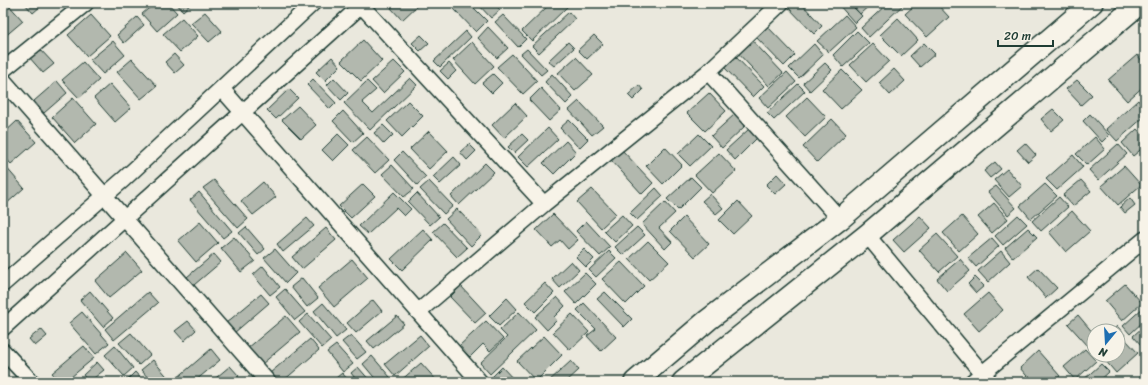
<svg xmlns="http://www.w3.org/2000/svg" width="1148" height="385" font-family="Sriracha,sans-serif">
<rect width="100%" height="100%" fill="#eae8dd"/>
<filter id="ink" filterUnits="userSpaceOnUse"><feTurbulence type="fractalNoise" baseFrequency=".025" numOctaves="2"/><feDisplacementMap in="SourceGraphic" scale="8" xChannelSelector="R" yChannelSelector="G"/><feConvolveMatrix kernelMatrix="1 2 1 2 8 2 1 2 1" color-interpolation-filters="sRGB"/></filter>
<g filter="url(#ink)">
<path fill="#b2b8ae" stroke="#1f3d34" d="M3,3H7L23,21L3,38Z
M24,3H38L41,6L33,13Z
M155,3H168L177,13L157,31L142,14Z
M176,3H192L183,11Z
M397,3H420L402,20L391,8Z
M460,3H469L487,21L476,32L454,9Z
M477,3H494L500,10L491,18Z
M551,3H565L568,6L532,41L522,31Z
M789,3H801L822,26L814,34L786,5Z
M837,3H849L862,16L855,23Z
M857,3H872L860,14L853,6Z
M888,3H905L869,37L861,28Z
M917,3H936L949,17L927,37L905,14Z
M205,12L222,31L209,42L191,23Z
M569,12L575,19L539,53L532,46Z
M91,15L110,36L87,56L68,35Z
M503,15L526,39L518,47L495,22Z
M845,15L856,27L829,52L817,41Z
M137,17L144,25L124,43L117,35Z
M182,18L198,36L180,52L163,34Z
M898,18L918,40L901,56L880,35Z
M765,24L795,55L784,66L754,35Z
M488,27L508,48L497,58L478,38Z
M466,31L471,37L440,67L434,61Z
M857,31L869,43L843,67L833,55Z
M421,35L429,43L420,51L412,43Z
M594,35L603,44L587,59L578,50Z
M749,37L783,73L769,86L735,50Z
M363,40L382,61L361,81L341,61Z
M113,41L125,55L103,74L90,60Z
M472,42L494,66L475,84L453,60Z
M568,42L574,48L554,66L548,61Z
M924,43L935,54L920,67L910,56Z
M814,44L823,55L799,78L789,68Z
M873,44L889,61L866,82L850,65Z
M39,48L54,64L43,73L29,57Z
M527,49L547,70L541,75L521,54Z
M174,54L184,65L175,73L165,62Z
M512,54L537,81L523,94L497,67Z
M733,54L764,86L753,97L722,65Z
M1137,55L1145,64V85L1127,101L1108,80Z
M332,57L340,66L325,81L316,72Z
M576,57L593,75L575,91L558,73Z
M132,59L157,86L141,99L117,72Z
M394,61L405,72L383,93L372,81Z
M83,62L99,80L79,98L62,80Z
M449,63L456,71L448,79L440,71Z
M825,63L832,70L810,91L803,83Z
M894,69L905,81L890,95L879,83Z
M842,70L862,90L841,109L822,89Z
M787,72L796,82L768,108L759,98Z
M493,74L502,83L492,93L482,83Z
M552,74L573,97L566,104L545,82Z
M334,78L348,93L341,100L327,85Z
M410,78L417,85L370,130L344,103L367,81L376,90L362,102L373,113Z
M313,79L336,103L330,109L307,85Z
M1077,80L1092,95L1081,105L1066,89Z
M57,81L67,93L44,113L34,101Z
M110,84L131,108L115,122L94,98Z
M798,84L805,91L774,120L767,113Z
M639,85L643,90L633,100L628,95Z
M541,88L561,110L549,121L529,100Z
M289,89L298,98L276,119L267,110Z
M709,93L726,111L705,131L687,113Z
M807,97L826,117L805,137L786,117Z
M73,98L96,124L75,143L52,117Z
M1138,100L1145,109V116L1117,141L1106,129Z
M408,101L423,116L402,137L387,121Z
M579,101L603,126L592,135L569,110Z
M515,103L527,116L504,138L492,125Z
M298,106L316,125L301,139L282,120Z
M1053,109L1064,120L1051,131L1041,119Z
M343,111L363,133L353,142L333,121Z
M735,114L746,125L722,148L711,136Z
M1090,114L1109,135L1102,142L1083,121Z
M832,119L846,134L817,162L803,147Z
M569,120L588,139L579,148L560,128Z
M17,121L36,142L11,164L3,155V134Z
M383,125L393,135L384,144L374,133Z
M548,128L558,139L528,167L518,157Z
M749,129L757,138L735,160L726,150Z
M1137,129L1145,138V146L1133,156L1122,143Z
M429,131L448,151L429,169L410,149Z
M338,134L349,145L333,161L322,150Z
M522,134L528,140L514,153L508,147Z
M699,134L711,146L690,166L678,154Z
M367,137L389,160L375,173L353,150Z
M1095,137L1105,149L1087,165L1076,154Z
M566,141L576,152L554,174L543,163Z
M1025,143L1036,155L1028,162L1017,150Z
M469,144L476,151L467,160L460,152Z
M1118,144L1127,154L1098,180L1089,170Z
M665,147L682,165L663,184L646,166Z
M622,150L653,183L642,194L611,160Z
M402,152L426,177L417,185L394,160Z
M719,153L736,171L712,193L695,175Z
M1073,155L1083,167L1057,190L1046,179Z
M454,157L461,165L440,184L433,177Z
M995,162L1001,169L990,178L984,171Z
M485,163L494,172L459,205L451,196Z
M392,165L414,189L404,197L382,174Z
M5,166L24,188L4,206L3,167Z
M1124,166L1141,185L1118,205L1101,186Z
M1007,169L1022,186L1009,197L994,180Z
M777,174L786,184L775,194L766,185Z
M691,177L701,187L678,210L667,199Z
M214,180L248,219L238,228L203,188Z
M1081,180L1091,191L1073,206L1063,195Z
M429,181L453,206L444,214L420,189Z
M263,182L276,197L253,215L241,201Z
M363,184L375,196L351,218L339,206Z
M1045,184L1057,196L1031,219L1020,206Z
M996,186L1016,208L1008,215L988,192Z
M656,188L663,196L637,220L630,213Z
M592,189L616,214L601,228L577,202Z
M199,192L232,231L223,238L190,200Z
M394,192L411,209L404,216L396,208L368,234L359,226Z
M417,193L439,217L430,225L408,202Z
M710,194L723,208L716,214L702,201Z
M1059,197L1068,207L1041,231L1032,221Z
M1130,198L1135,205L1125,213L1120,207Z
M738,201L752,216L733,234L719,220Z
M665,202L675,213L659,228L672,242L665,249L642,224Z
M994,203L1008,219L992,233L978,217Z
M457,209L482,235L471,246L446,219Z
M1072,211L1090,231L1066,252L1049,232Z
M553,214L578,240L568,249L560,240L552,247L536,230Z
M622,215L632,226L615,242L604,231Z
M1018,215L1027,224L1003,245L995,236Z
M920,216L931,228L904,252L893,240Z
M962,216L978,234L959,251L943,233Z
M684,217L709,244L695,257L670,231Z
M307,218L314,226L283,252L277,244Z
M586,221L610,247L600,256L576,231Z
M200,222L218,243L196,262L178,241Z
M443,223L467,248L457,257L433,232Z
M246,227L265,249L258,255L239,233Z
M637,227L645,235L623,255L615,247Z
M326,228L336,240L302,269L292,257Z
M1028,228L1037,237L1013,258L1005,248Z
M423,229L433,240L402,270L391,259Z
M937,234L957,256L939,272L919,250Z
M234,237L255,261L241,272L221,248Z
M992,238L999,246L976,267L968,258Z
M648,241L669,262L649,280L629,259Z
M275,249L296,273L286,283L264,258Z
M584,249L594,259L586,267L576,257Z
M609,251L616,258L596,277L589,270Z
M1001,251L1010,262L988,282L978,271Z
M127,253L142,270L109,298L95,281Z
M214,254L221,262L194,285L187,277Z
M352,259L368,278L334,307L318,288Z
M960,259L970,271L947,291L937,279Z
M571,261L579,270L560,288L552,279Z
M621,262L644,286L626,304L602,279Z
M263,266L280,287L270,295L253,275Z
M1038,268L1057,288L1046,298L1028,277Z
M585,273L596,284L576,304L565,292Z
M975,277L984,286L976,293L968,284Z
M302,278L318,298L307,307L291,287Z
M545,283L554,293L535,312L525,302Z
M1125,284L1142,303L1122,321L1105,301Z
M461,286L486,313L475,323L450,297Z
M285,289L305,312L295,320L276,297Z
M90,291L113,318L103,327L80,300Z
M148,292L158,303L114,340L105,329Z
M605,292L632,319L624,327L597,299Z
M988,293L1003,310L979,331L964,314Z
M261,294L269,303L234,333L226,323Z
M557,297L565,306L554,317L557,320L547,330L535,317Z
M507,298L517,309L499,326L489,316Z
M373,300L382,311L356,333L347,323Z
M323,303L346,330L336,338L314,311Z
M584,303L616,337L601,351L587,336L596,329L577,310Z
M1145,306V320L1130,334L1123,326Z
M82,312L109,343L96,354L69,323Z
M519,312L536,330L490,374L480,363L507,337L500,330Z
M308,314L331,340L322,348L299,322Z
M572,314L589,332L570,350L553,332Z
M1078,315L1094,334V342L1089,347L1068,324Z
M286,316L300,332L262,364L248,348Z
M397,316L404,324L374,349L367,341Z
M188,321L196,330L184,341L175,331Z
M486,321L503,339L490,351L483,344L470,357L459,346Z
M1145,325V343L1142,346L1133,336Z
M1117,326L1125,335L1118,342V331H1112Z
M41,329L47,336L35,346L29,339Z
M131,333L150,355L139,365L119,343Z
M351,335L366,352L357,359L342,342Z
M420,335L429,346L395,376L385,364Z
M544,336L562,355L536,381L517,361Z
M310,339L319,350L282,382H278L270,373Z
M1126,340L1138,353L1116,373L1104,359L1109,355H1118V347Z
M336,345L353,364L343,372L327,352Z
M84,346L94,358L65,382H60L52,373Z
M115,346L133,368L124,376L105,355Z
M211,349L220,360L194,382H179L176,379Z
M1085,349L1096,361L1075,380L1064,367Z
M1038,351L1060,376L1053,382H1032L1020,368Z
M372,356L390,377L384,382H378L363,364Z
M153,360L171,381L170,382H152L141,370Z
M571,361L579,370L566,382H548Z
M97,362L104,370L89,382L83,375Z
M421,363L438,382H399Z
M1101,364L1109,372L1098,382H1081Z
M230,366L239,376L232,382H211Z
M358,367L371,382H358L351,373Z
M502,367L516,382H493L490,379Z
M135,372L144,382H129L127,380Z
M342,373L350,382H331Z"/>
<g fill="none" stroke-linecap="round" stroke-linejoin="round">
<g stroke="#1f3d34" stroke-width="18">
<path id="street" d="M361,5L544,204
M3,70L86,3
M708,72L840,219
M3,80L268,382
M222,89L480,382
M867,235L982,373L990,382
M3,284L124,179L313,3
M418,312L544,204L708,72L781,3
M3,328L364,3
M3,351L32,382
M972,382L1145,239"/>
</g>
<g stroke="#1f3d34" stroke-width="24">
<path id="secondary" d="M635,382L708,320L840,219L1092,3
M683,382L867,235L1140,3"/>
</g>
<use href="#street" stroke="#f7f3e8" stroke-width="15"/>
<use href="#secondary" stroke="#f7f3e8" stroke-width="21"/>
</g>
</g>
<rect width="1148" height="385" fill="none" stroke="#f7f3e8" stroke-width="16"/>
<rect x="8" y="8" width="1132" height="369" fill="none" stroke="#1f3d34" stroke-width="1.5" filter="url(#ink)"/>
<g transform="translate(1106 343) rotate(198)"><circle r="19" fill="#f7f3e8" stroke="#a1aaa0"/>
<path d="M0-3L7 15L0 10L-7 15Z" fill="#1f6fb2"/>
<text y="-6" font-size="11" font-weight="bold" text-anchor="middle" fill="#1f3d34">N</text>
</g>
<path d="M998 40v6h55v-6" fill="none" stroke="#1f3d34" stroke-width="2"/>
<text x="1004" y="40" font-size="12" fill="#1f3d34" stroke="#f7f3e8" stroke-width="3" paint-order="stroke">20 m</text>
</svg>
